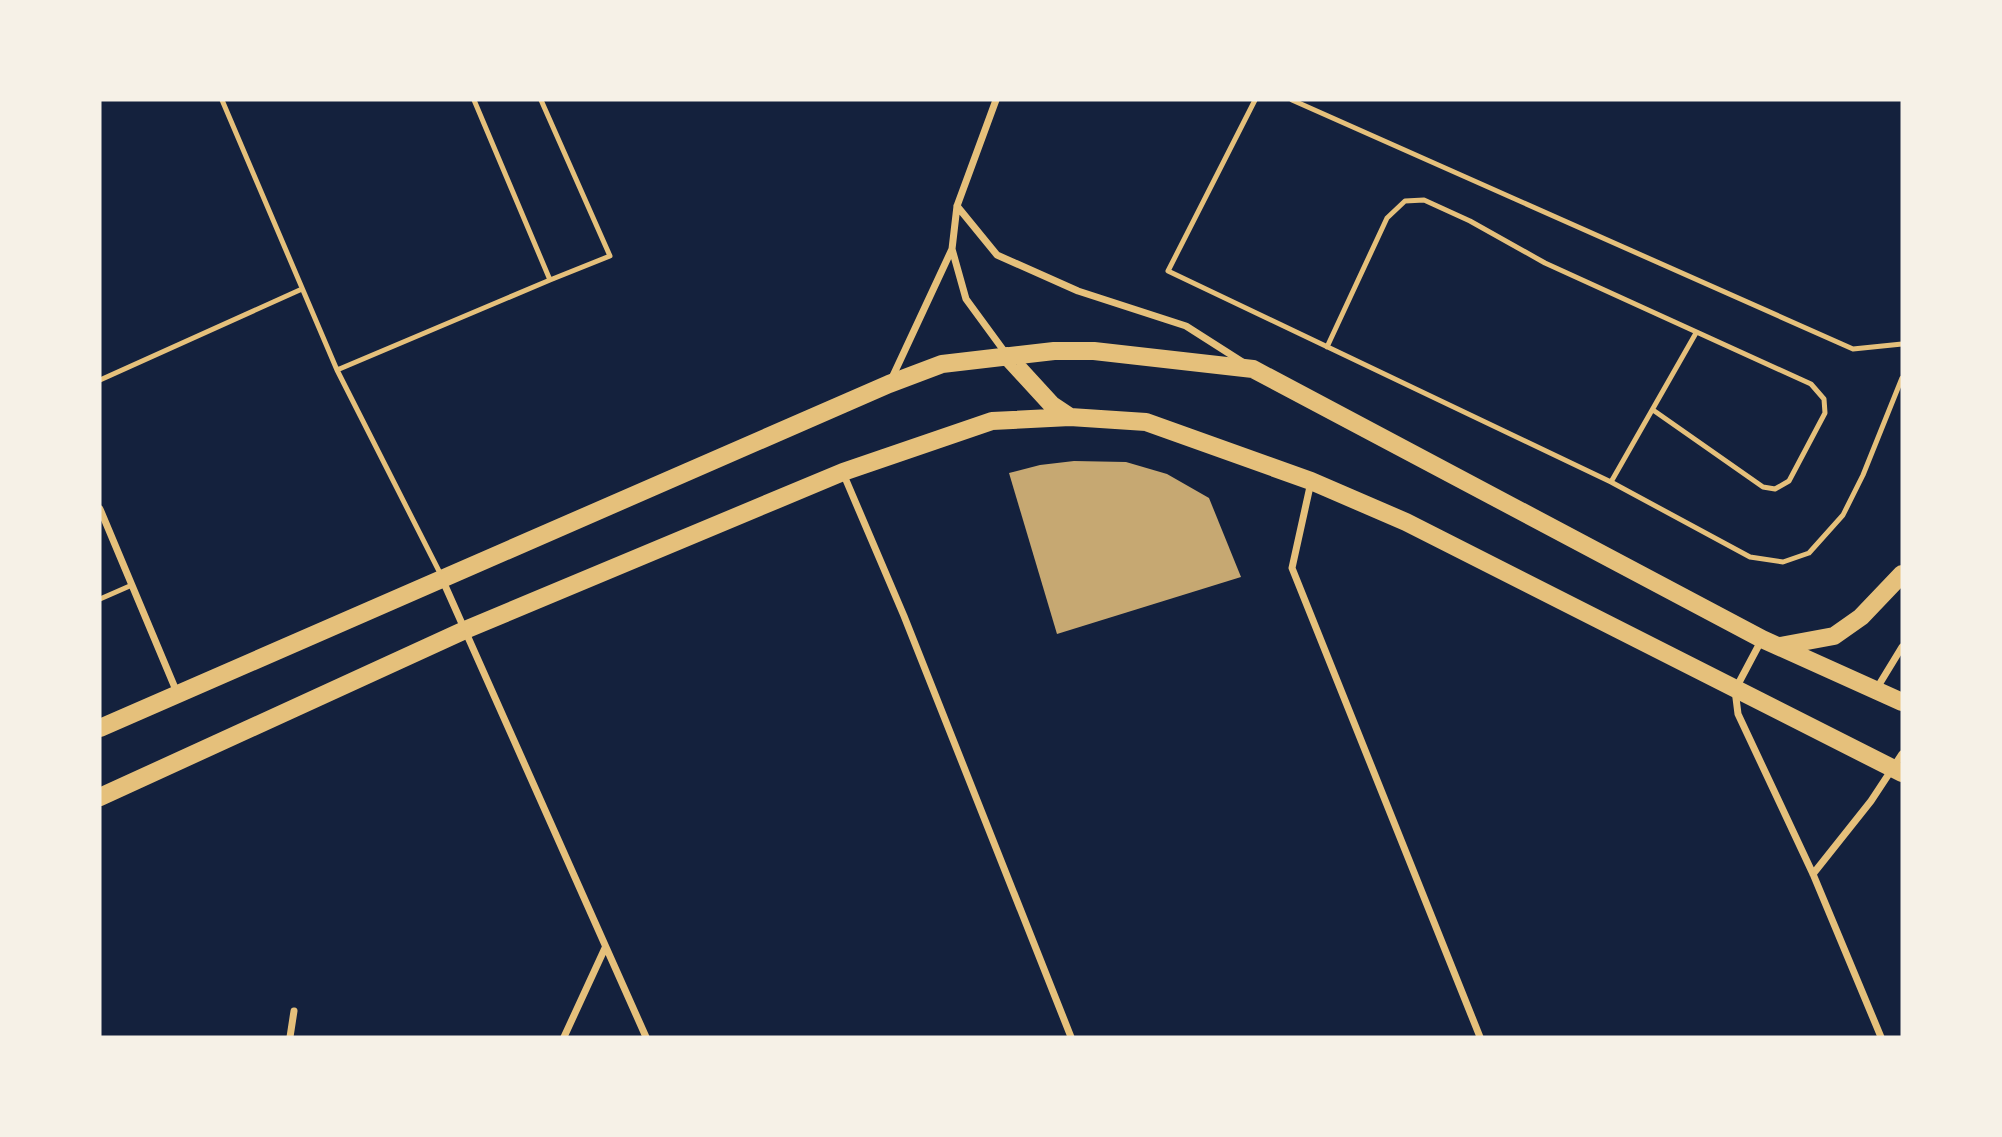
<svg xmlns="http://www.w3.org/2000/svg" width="2002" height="1137" font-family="'Source Serif 4',serif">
<rect width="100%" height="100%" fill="#14213d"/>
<path fill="#c6a872" d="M1074,461L1126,462L1167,474L1209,498L1241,577L1057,634L1009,473L1040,465Z"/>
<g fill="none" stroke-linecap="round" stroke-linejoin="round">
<path stroke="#e5c07b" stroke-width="5" d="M222,100L337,370L442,577
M474,100L550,280L610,256L541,100
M1255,100L1168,271L1611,482L1750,557L1783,562L1809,553L1843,515L1863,475L1902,378
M1292,100L1853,349L1902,344
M1327,347L1387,218L1405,201L1424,200L1470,221L1545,263L1811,384L1824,399L1825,413L1789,481L1775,489L1763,487L1653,410
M337,370L550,280
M100,380L302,289
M1611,482L1696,333
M100,599L132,585"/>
<path stroke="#e5c07b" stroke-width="7" d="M957,206L997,255L1078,291L1186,326L1244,363
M952,249L966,299L1007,355
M891,380L952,249L957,206L996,100
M843,473L904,616L1071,1037
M1311,482L1292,568L1480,1037
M100,509L178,695
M443,581L646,1037
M1761,641L1735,690L1738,714L1813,874L1881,1037
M1877,688L1902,647
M1813,874L1871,801L1902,754
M290,1037L294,1011
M564,1037L605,948"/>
<path stroke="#e5c07b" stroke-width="18" d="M1007,356L1052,405L1070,417
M1780,646L1834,636L1861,617L1902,574
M100,728L889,384L942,364L1054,351H1094L1253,369L1762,639L1902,702
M100,797L465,630L843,472L992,421L1070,417L1146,422L1311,481L1406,522L1902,773"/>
</g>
<rect width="2002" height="1137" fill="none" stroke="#f6f1e7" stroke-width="203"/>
</svg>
